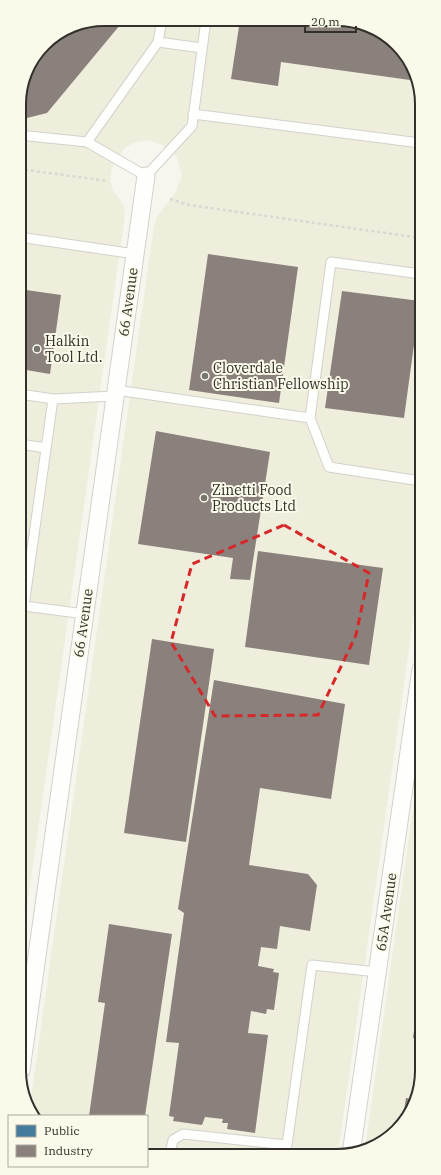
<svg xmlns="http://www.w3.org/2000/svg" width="441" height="1175" font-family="'IBM Plex Serif',serif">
<rect width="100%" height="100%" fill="#f7f6ee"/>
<path fill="#efeedd" d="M104,19L354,21L397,44L420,87L421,564L338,1154H147V1116H36L30,1105L154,225L158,215L174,195L182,176L177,157L170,150L163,145L147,140L133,143L124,149L112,167L110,180L113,190L124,206L125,216L20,957L19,98L28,66L48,40L72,25Z
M421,752L422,1077L401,1127L365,1148Z"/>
<path fill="#457b9d" d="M20,477L22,478L21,488H20Z"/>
<path fill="#8a817c" d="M104,19H125L47,113L27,118L19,123V98L28,66L48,40L72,25Z
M240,20L354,21L397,44L417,81L281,62L278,86L231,79Z
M208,254L298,267L279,403L189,390Z
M19,289L61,295L50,374L20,369Z
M342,291L420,301L404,418L325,408Z
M156,431L270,452L250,580L230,579L233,558L138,544Z
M258,551L383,568L369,665L245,647Z
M152,639L214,649L186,842L124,833Z
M214,680L345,704L331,799L260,788L249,865L308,874L317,885L310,931L280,926L277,949L261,947L258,966L274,969L273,972L279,973L274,1010L267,1009L266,1014L251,1011L248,1033L268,1035L255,1133L227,1129L228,1123H222L223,1119L205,1117L202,1125L173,1121L174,1117L169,1116L179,1043L166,1042L184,913L178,909Z
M109,924L172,934L145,1116H89L105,1003L98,1002Z
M420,987H422V1039L413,1038Z
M406,1098L413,1099L403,1123H402Z"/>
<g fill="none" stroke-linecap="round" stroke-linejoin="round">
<g stroke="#d2d1cb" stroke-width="11">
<path id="service" d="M158,42L162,19
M193,114L420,143
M19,135L87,142L146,176L192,126L206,20
M87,142L158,42L202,48
M19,237L135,254
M116,390L310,418L329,467L421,481
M20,394L53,399L115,396
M53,399L24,606L85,614
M310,418L331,262L421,274
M20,444L46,448
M170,1154L173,1140L183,1134L287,1145L312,965L377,972"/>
</g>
<g stroke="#d2d1cb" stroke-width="19">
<path id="minor" d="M21,1070L146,176
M351,1154L421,669"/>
</g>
<path stroke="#d7d7d4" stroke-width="2.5" stroke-dasharray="3 3" stroke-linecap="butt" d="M19,169L108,181
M170,199L189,205L421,238"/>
<use href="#service" stroke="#fefefc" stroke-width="9"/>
<use href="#minor" stroke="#fefefc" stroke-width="17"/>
</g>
<path fill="none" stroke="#d62828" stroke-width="3" stroke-dasharray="8 5" stroke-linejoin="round" d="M284,525L369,573L356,635L318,715L215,716L171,642L192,564Z"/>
<g fill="#76756f" stroke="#fbfaea" stroke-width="1.5">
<circle cx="37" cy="349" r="4"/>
<circle cx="205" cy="376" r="4"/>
<circle cx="204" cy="498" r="4"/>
</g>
<g text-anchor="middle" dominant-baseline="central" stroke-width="4" stroke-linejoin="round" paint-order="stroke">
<g font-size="14" fill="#31302a" stroke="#fbfaea">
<text transform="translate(128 302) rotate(-82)">66 Avenue</text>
<text transform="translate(83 623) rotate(-82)">66 Avenue</text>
<text transform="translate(386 912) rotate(-82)">65A Avenue</text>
</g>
<g font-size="14" fill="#31302a" stroke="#fbfaea" text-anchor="start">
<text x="45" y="341">Halkin<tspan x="45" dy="16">Tool Ltd.</tspan></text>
<text x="213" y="368">Cloverdale<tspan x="213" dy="16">Christian Fellowship</tspan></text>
<text x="212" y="490">Zinetti Food<tspan x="212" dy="16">Products Ltd</tspan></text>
</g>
</g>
<path d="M0 0H441V1175H0ZM104 26H337A78 78 0 0 1 415 104V1071A78 78 0 0 1 337 1149H104A78 78 0 0 1 26 1071V104A78 78 0 0 1 104 26Z" fill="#fbfaea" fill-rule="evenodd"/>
<path fill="none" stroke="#31302a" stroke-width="2" d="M104 26H337A78 78 0 0 1 415 104V1071A78 78 0 0 1 337 1149H104A78 78 0 0 1 26 1071V104A78 78 0 0 1 104 26Z"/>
<rect x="8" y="1115" width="140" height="52" fill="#fbfaea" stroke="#aaa99d"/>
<rect x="16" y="1125" width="20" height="12" fill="#457b9d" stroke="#aaa99d"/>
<text x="44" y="1135" font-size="12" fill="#31302a">Public</text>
<rect x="16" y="1145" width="20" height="12" fill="#8a817c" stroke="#aaa99d"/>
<text x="44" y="1155" font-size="12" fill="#31302a">Industry</text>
<path d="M305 26v6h51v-6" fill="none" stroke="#31302a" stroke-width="2"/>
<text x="311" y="26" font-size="12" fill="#31302a" stroke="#fbfaea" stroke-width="3" paint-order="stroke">20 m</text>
</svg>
